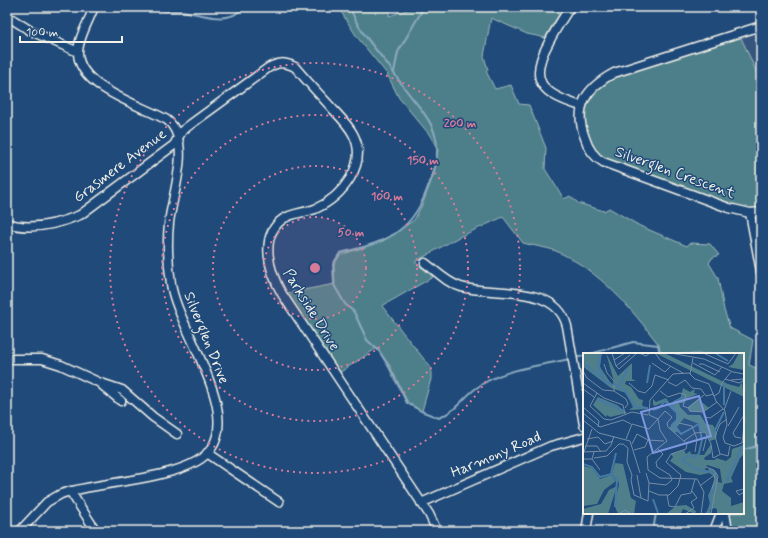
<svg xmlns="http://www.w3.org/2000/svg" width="768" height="538" font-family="Mynerve,sans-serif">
<rect width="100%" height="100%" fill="#1f4a7a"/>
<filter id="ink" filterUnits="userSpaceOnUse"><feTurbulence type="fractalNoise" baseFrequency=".025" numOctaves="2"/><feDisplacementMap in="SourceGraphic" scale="8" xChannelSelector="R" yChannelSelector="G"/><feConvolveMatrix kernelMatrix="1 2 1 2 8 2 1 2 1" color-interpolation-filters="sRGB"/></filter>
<g filter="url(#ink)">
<path fill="#34547e" d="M761,27V82L739,33Z"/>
<path fill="#4e7f8a" stroke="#a1b8b9" d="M338,7H391L389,16L415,7H571L551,39L527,34L491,18L484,56L488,70L486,71L495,89L511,85L519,104L529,105L546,148L545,169L564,199L570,196L578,203L604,211L609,208L640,226L687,246L690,243L710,244L719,255L712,258L709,263L718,278L724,310L730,328L753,340L749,365L761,370V531H729L726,513H743V354H661L659,345C630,307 600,271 556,251C546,247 533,246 523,243L503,217L457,238L415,262L433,277L382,306L431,368V379L422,411L408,403L390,366L377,348L336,375L282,294L335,284L334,265L340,255L383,241L414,220L422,205L434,174L438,150L429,134L399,98L387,74L357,37Z
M739,33L761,82V213L750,214L597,158L579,114L602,80Z"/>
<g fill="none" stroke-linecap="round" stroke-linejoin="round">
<path stroke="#8caabf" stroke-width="2" d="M350,7C357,29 374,47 388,65C394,73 400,82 406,90C420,109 438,125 437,151C437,165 431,179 426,192C410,235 382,243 340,253L333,264L334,285L345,304L354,312L367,340L379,351L389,367L407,403L421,411L439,418C458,409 460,401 475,389C500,369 539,366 570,359
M158,9C167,13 173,10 182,11C200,14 231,26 243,7
M394,72L398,52L424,7
M590,354L633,342L658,345L660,354
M575,358L584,356
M743,450L761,445
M653,531L656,513"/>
<g stroke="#f4f1e8" stroke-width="11">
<path id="minor" d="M570,7C563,18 555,30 549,42C527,81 542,94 581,106
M7,16L31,31L78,52
M761,26L614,73C586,88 573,107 585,138C588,148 594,157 603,162L729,208L750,213L761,212
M750,213L761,272
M7,223C30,231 58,224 80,215L174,145L182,131L191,124L268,68C278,62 284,62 295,67C306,80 318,93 330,106C338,115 347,123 353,134C369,164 342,197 315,209C304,213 292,213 283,219C258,237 270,273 282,294L429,514L437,531
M425,263C436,271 447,283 461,287C493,296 556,283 567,326L584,425
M7,359H42L61,365L98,382L122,390L153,417L177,434
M103,386L121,401
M207,453L279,502
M70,491L96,531
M421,503L551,446L584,437
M725,513L728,531
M20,531L47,502L61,494C98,481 190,480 211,449C240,408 177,327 171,284C168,264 167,243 169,223C172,195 193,141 167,120C141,105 79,88 78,53C78,38 89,21 94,7
M586,531L589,513
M714,531L721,513"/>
</g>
<use href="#minor" stroke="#1f4a7a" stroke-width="8"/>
</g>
</g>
<circle cx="315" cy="268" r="51" fill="#d87a9a" fill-opacity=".12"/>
<g fill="none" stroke="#d87a9a" stroke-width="2" stroke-dasharray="2 4">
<circle cx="315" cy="268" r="51"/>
<circle cx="315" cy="268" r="102"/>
<circle cx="315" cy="268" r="153"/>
<circle cx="315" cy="268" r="205"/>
</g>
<g text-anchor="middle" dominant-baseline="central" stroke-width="3" stroke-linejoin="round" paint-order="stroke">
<g font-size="15" fill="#f4f1e8" stroke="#1f4a7a">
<text transform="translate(120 166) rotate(-37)">Grasmere Avenue</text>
<text transform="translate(675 173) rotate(20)">Silverglen Crescent</text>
<text transform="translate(311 310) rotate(58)">Parkside Drive</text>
<text transform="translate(206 338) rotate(68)">Silverglen Drive</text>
<text transform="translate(496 455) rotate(-23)">Harmony Road</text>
</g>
</g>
<g transform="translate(583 353)">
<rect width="161" height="161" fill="#1f4a7a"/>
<path d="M0,0H18L17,14L29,32H32L23,0L35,23L49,10V26L53,28H43L42,31L48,34L56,46L60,47L59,52L65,56L46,57L50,54L43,40L28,35L3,16L0,13ZM72,0H81L145,31L156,34L159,29L161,44ZM156,0H161V17L145,14L150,11ZM100,35L107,39L112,36L111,40L115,41L105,45L101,50H96L97,54L105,62H117L123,71L130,72L134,80L133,86L127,88L123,80L117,78L116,71L101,65L94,74L99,81L95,78L92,80L86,75L94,67L95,61L81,49L72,53L70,52V46L73,49L83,45L88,52L97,47ZM15,44L34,52L44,60L27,64L24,62L23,64L10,52ZM115,46L126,55L121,59H107L105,54ZM128,91V100L121,105L122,107H132L133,105L143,108L148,104L149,96L161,92V101L157,105L148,125L150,129L141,131L139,138L148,145V153L161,149V161H134V156L131,155L127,157L128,161H123L127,150L125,143L132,126L131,123L126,120L117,122L103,119L87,108L90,104L88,101L101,97L103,101L107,98L108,101L121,102ZM124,112L137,116L139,130L135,129L133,119L126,115L125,118L122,117ZM32,110L40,111L48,145L53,148L51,161H35L31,151L36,132L35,127L29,121ZM0,113L9,115L17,126L28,122L33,128L21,137L14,151L0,153ZM34,133L25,161H0V156L18,151L26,137ZM103,152L113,158L112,161L100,156L98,160L83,161L93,153Z" fill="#4e7f8a" fill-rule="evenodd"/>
<path fill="none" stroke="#467aa4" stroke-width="2" d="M18,0L16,13L21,28L30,32M132,0L145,8M0,10L21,26M64,30L67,12M33,32L42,38L52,54L65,55M36,33L45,15M14,46L41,58M141,52V31M90,56L91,49L102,43M70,57L76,55L82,48L94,60V67L89,72L98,81L116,71L119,87L116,100L112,105L106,102L99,107L113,116L131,120M131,79L141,59M0,111L9,114L17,124L28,121L34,127L32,154M28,121L33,100M143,129L160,92M70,146L75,160M123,161L128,154L127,144L132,132"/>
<path fill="none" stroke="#748da6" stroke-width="1" d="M29,0L33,13L36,16L54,0M56,0L63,3L67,0M72,0L78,8L100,20M87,0L121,6L150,19L161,21M120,0L145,11L153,0M31,7L42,0M69,10L82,19L88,13M110,10L132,22L139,14M21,11L24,20L31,28V38M116,11H120L137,19M33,13L47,2M0,18L4,25L20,37L31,38L43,46L45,51L42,55M107,21L110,5M142,26L156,30L160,28L161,21M148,27L160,26M85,29L93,33L102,27L109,35L118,36L123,43L131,41M0,30L21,45L40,52L42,61M46,30L55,38L62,40L69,33L72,22L86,27M0,36L11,44M77,38L85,44L97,40L103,42L100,53L105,55M14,40L7,53L21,66L28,67L49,59L65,62M131,43L136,40L139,30L148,19M0,54L16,68L15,74M141,57L148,38M120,59L107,58L105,55L121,42M120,59L122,64L127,65L140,56M120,59L134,49M0,60L17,74L40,67L48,71M0,67L16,80L47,88L57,120M96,70L109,73L114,86L112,99M145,73L156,54M158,85L152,84L150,80L161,62M4,86L15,84L22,91L30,88M43,86L49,71L66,76L82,58L89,64L84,70L85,74L104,91L103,96L88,101L83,109L98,122L95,133L86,142H76L66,138M101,88L112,80L122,79L128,91L130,105L138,101L145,103L147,93M159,90L161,72M49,91L54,81L65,87L81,88M2,93H14L18,99M51,97L62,94L65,87M120,98L124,82M0,99L23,98L28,92L31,83M1,99L9,76M137,101L132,83L137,71L144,66M11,105L24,103L36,91H40L45,95L44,109L49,122M0,106H9L11,99M9,106L17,117M123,114L131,117L135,123L128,161M49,122L48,127L51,142L65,148L66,130L63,120M54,122L58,145M66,130L83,132L89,127L87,122L74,114L73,109L80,101L74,95M118,132L134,120M129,136L132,126L131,123M161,136L153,138L156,142L161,139M84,142L86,153L92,154L98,142L108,140L112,126M36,161L42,157L48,161M102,161L111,155L108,149L114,145L109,138M118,161L121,139L114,126L77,125L65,117L64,104L84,88L77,77L75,66L66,62L67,47L90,21L106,20L112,26L126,31L133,48L142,58L144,72L140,84L142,90L151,93L161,89"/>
<path fill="#7e97df" fill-opacity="0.15" stroke="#7e97df" stroke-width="2" d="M116,43L128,83L70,100L58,59Z"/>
<rect width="161" height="161" fill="none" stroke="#f4f1e8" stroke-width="2"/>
</g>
<circle cx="315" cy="268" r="6" fill="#d87a9a" stroke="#1f4a7a" stroke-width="2"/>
<g font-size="12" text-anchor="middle" font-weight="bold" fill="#d87a9a" stroke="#1f4a7a" stroke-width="3" stroke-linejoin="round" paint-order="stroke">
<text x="460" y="127">200 m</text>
<text x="423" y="164">150 m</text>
<text x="387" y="200">100 m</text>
<text x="351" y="236">50 m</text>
</g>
<rect width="768" height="538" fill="none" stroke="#1f4a7a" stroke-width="24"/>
<rect x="12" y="12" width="744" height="514" fill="none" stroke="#f4f1e8" stroke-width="1.5" filter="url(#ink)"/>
<path d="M20 36v6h102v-6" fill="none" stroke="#f4f1e8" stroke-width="2"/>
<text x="26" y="36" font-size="12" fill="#f4f1e8" stroke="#1f4a7a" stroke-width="3" paint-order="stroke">100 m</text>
</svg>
